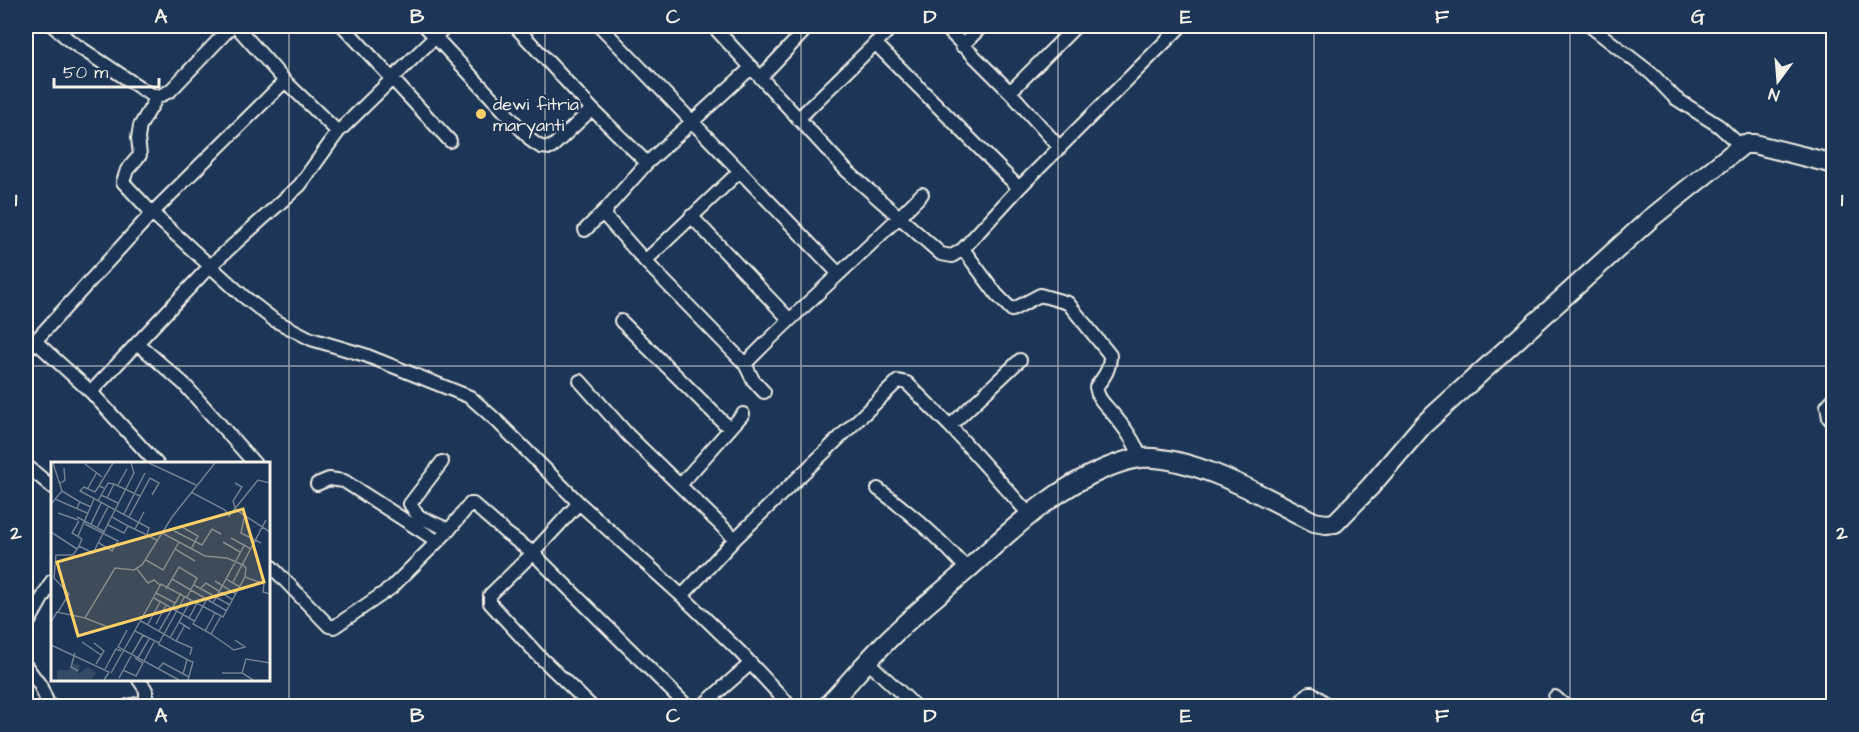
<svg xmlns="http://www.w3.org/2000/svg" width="1859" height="732" font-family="'Architects Daughter',sans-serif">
<rect width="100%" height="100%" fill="#1d3557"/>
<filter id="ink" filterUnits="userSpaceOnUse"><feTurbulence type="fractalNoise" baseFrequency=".0167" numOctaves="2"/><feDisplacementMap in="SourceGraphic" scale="12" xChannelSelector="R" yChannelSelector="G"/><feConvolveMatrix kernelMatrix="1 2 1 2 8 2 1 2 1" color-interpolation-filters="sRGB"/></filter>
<g filter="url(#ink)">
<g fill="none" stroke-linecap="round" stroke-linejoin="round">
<g stroke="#f4f1e8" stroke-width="16">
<path id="street" d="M53,26L70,41L148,93L157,97L170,91L232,26
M343,26L450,141
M425,26L533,142L541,147L551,148L592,109
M515,26L592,109L647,163
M600,26L839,274
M713,26L846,170L941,254L952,256L963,249L1019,188L1181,26
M944,26L1010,92L1060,148
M1590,26L1652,74L1675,98L1719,126L1742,147
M875,43L1019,188
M962,46L982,26
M752,67L647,163L607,208L606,217L645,261L745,364C802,305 865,253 922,194
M761,77L809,26
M1010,92L1076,26
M157,97L140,126L138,138L140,155L127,170L123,182L152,213L243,296L274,320L311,339L365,355L470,397L497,421L579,503L682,596L740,652L790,706
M798,119L893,26
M338,132L446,26
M691,216L789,319
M585,230L607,208
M963,249L997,295L1012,310L1040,295L1068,303L1110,355C1110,369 1105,376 1096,387C1098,400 1105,404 1113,414C1124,427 1136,442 1140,458
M645,261L740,171
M621,321L730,429
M35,341L91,392L157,464
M137,343L184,384L255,464
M26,351L152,213L285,81
M745,364L753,380L764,392
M580,381L628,435L735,539
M91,392L210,266L300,185L338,132L285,81L236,26
M1834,398L1827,406L1829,418L1834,423
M950,426L1020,360
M442,462L410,504L418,516L449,530
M26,465L52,487
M317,484L329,479L344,481L437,541
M680,485L743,414
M878,489C911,513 940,539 968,570
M579,503L533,553L490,595V603L540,657L591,706
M268,563L329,626L334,627L391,588L449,530L470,504H473L506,533L533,553L687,706
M682,596L735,539L898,381L907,383L950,426L1029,514
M26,627L52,581
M868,662L915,706
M26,666L40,685L49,706
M139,680L146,690V702
M1555,697L1565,706
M127,706L146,702L151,706
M702,706L750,664
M1297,706L1309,693H1312L1329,706"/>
</g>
<g stroke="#f4f1e8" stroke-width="22">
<path id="secondary" d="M827,706C849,683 869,658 892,636C916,612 942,592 967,570C1010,532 1051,490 1106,468C1116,464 1129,459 1140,458C1191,454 1269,499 1314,522L1326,524L1335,523L1370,487L1423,425L1650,219L1744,144H1754L1834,164"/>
</g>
<use href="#street" stroke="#1d3557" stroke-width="12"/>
<use href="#secondary" stroke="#1d3557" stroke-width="18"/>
</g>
</g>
<path fill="none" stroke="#f4f1e8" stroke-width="1.5" stroke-opacity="0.55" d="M289,26V706M545,26V706M801,26V706M1058,26V706M1314,26V706M1570,26V706M26,366H1834"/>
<circle fill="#ffd166" stroke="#1d3557" stroke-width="2" cx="481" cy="114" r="6"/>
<g text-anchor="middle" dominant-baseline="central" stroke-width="5" stroke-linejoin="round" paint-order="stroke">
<g font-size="18" fill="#f4f1e8" stroke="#1d3557" text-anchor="start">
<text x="493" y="104">dewi fitria<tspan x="493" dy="21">maryanti</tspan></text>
</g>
</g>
<g transform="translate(51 462)">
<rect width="219" height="219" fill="#1d3557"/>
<path d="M22,202L29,203L27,212L37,205L45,211L41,217L6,218V208H17Z" fill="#354a67"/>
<path fill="none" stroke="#738091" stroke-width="1.5" d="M2,1L11,29M98,1L145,23M34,2L51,15M184,21L191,25L182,39L185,48L219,70M8,22L14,18L13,6M67,23L76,7M48,24L62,1M37,26L46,10M53,26L48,24L44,30L33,25L29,29L98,66L96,73L107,79M140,30L174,48L178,54L207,18L219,21M50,33L67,41M56,36L63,22L89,34M4,37L36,51M47,39L57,21L63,22M0,42L11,29L29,40M26,46L29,40L40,45M7,51L27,58M73,52L94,11M26,55L54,70M78,55L99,16L108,21L101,33M193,56L190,71L210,81M28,59L21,71L31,77L28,84M34,62L67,79L61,89L48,81M40,62L50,41M57,63L73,71L77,64L61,55M77,64L96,73M131,65L147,74L140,87M46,66L57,45M84,67L93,50M123,69L151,83L161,67L170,72M0,70L26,87M111,71L154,94L176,96L192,103L195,106L194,115M27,74L43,37M180,76L200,87M172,80L189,90M124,87L144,99M95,98L112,108L128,80M86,107L97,121L103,118L109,123M121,117L176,149M164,119L185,132M182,120L215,58M143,123L179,143M189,125L175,117L193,84M150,126L155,121L182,138M115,127L128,105L146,116L136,135M105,131L124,141M103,136L138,156M156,137L142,162L160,172L170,154M162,141L175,117M7,150L18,132L3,116L5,93H22L28,84L42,91L83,11L80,1M34,156L57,165M90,159L125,179L134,163M143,159L138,156L146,141M0,160L6,150L34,156L64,106L83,108L91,103L121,55L164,1M97,162L109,140M105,162L115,143M139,167L128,160L140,138M76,168L67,185L128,218M84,169L108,181L134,134M108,169L130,131M154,169L164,151M160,172L183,188L194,185L184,178M119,176L128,160M125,179L141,186L139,193M31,180L50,193M43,181L53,189L45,202M107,182L137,198M0,183L58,210L53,218M24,191L20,205L27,209M81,192L92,173M87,196L98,177M93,199L103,180M54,207L65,187L70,189M107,207L112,201L138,215M72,208L85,214L92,201L84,196M60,211L110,122L172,155L194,115L213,122L212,130L219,132M171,211H191M132,212L136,198L142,200L137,218M68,216L80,194M202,218L191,211L195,197L219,201"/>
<path fill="#ffd166" fill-opacity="0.15" stroke="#ffd166" stroke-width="3" d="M192,47L213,120L27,174L6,100Z"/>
<rect width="219" height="219" fill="none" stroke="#f4f1e8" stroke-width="3"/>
</g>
<rect width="1859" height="732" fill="none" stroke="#1d3557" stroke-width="66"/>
<g transform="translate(1778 81) rotate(196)" stroke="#1d3557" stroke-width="4.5" paint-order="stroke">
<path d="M0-4.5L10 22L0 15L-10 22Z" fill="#f4f1e8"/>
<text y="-9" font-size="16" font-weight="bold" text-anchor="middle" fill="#f4f1e8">N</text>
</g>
<path d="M54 78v9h105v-9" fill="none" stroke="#f4f1e8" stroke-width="3"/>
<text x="63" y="78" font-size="18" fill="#f4f1e8" stroke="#1d3557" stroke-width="4.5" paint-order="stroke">50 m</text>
<rect x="33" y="33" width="1793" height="666" fill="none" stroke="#f4f1e8" stroke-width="2"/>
<g font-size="20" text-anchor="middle" font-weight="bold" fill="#f4f1e8">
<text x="161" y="23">A</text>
<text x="417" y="23">B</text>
<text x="673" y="23">C</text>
<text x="930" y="23">D</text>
<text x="1186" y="23">E</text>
<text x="1442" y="23">F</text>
<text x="1698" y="23">G</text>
<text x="16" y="206">1</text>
<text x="1842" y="206">1</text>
<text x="16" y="539">2</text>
<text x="1842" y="539">2</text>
<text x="161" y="722">A</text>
<text x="417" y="722">B</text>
<text x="673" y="722">C</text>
<text x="930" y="722">D</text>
<text x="1186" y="722">E</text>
<text x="1442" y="722">F</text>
<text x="1698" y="722">G</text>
</g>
</svg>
